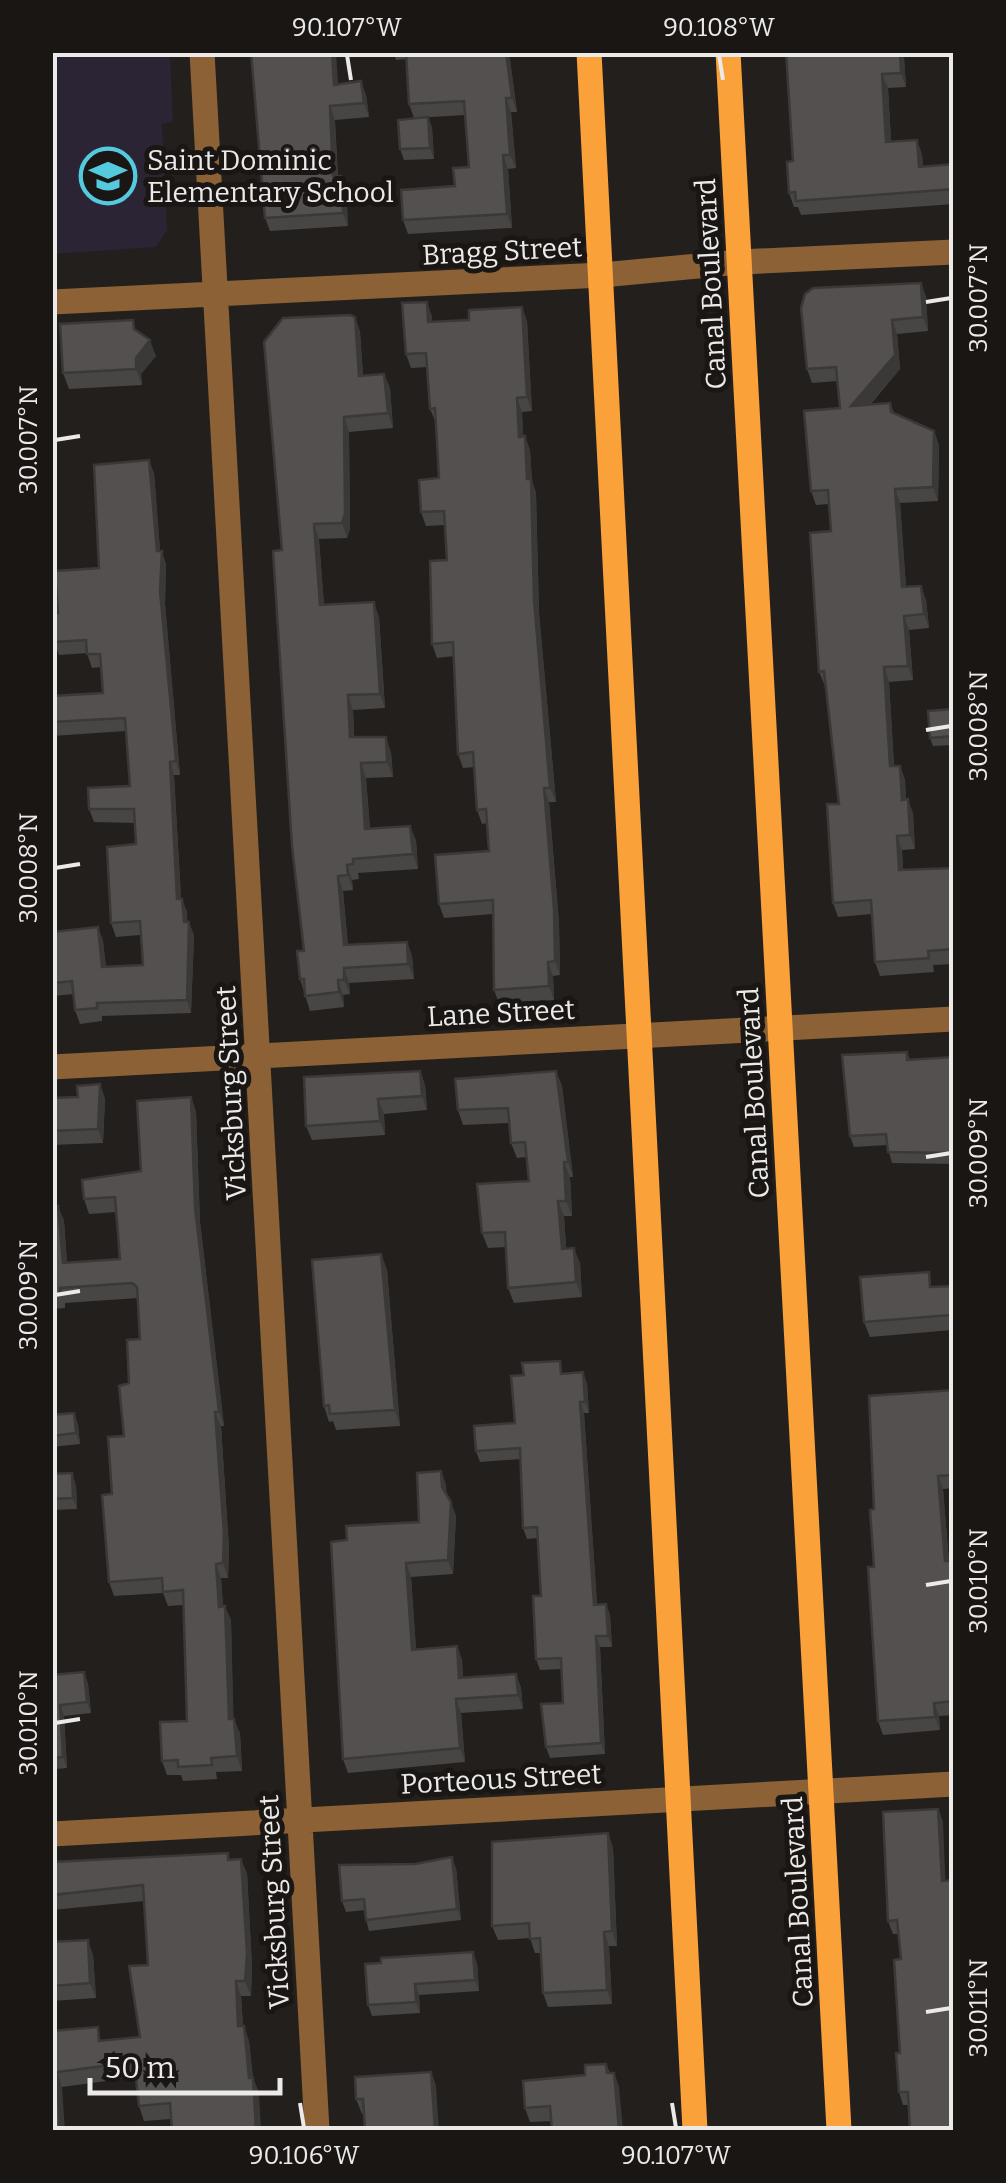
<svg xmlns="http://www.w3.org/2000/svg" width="1006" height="2183" font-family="Bitter,serif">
<rect width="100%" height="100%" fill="#221f1d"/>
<path fill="#2a2434" d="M53,52L170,53L173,122L162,124L167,230L156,247L53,254Z"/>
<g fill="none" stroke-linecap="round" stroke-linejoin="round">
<path stroke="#8b6135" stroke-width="25" d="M202,52L317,2130
M52,302L602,275L740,262L954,252
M52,1067L954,1019
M52,1834L954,1784"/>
<path stroke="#faa13a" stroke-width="25" d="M589,52L695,2130
M728,52L839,2130"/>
</g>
<path fill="#484545" d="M393,52H509L517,112H511L516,168L508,169L512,228L408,234L403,220L455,186L469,167L465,115L414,118L409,104L406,59L396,60Z
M786,52L904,58L906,87L888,88L891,141L922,154L923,166L954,164V204L801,215L798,207H794L789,193L793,161Z
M338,84L366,95L369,117L335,120L338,176H341L346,189L348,226L270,231L265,218Z
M428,117L432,128L434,159L404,160L400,149Z
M921,283L926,297L928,331L897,334L900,369L870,405L890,403L894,413L934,431L939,446L938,501L900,503L906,587L926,600L929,628L909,630L913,680L889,682L894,766H900L905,780L906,799L913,813L915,849L902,850L903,870L954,868V964L933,965L934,972L880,976L875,962L872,914L838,917L833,903L839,804L825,686L819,672L831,531L829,504L816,505L811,491L840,408L837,381L812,383L807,369Z
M427,302L432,321H527L532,411L522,412L523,436L530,450L532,481L536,493L539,613L556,802H549L559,923L560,975L553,976L554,1000L499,1003L494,990L493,914L444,918L439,904L489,851L487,823L482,824L477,810L474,767L463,768L458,754L454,656L437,658L432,644L447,560L445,525L426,526L421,512L439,478L436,423L430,409L427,367L411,368L406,354Z
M355,317L360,332L363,376L384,374L390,388L393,428L349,432L350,529L347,538L319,539L324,605L379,617L385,708L353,710L354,737L391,752L393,777L366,778L370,828L416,840L418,869L358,873L359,879L352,880L353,890L343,891L348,945L407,942L412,956L414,979L349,983L350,994L343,995L344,1007L310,1011L300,979L304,951L282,550Z
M137,332L156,356L141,374L142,385L69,389L63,373Z
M154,473L160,551L166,564L165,604L180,775H174L181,899L187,912V922L194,935L191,1013L102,1016V1021L80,1024L75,1010L74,994L52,996V932L98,927L103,941L106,967L143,965L140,935L116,937L111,923L136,844L135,823L94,822L89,809L130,786L126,731L52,736V696L103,693L101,667L92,668L87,653L59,655L54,642L58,613L99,568Z
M954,709V745L933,746L930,738Z
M907,1052L910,1060L954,1057V1164L892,1163L887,1145L854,1147L850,1136Z
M420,1071L425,1085L427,1110L384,1114L385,1135L312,1140L306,1126Z
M556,1071L562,1086L573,1177H570L572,1216H564L566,1248L580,1263L582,1297L514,1303L508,1288L506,1247L488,1248L482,1233L529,1181L526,1157L517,1158L511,1143L509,1123L463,1125L458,1110Z
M100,1084L105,1099L103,1143L52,1145V1098L78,1097Z
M191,1097L196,1112L200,1222L224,1426H221L229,1548L228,1578H221L223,1606L231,1620L233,1719L240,1733L242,1771L216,1772L217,1779L183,1781L181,1775H167L162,1761L187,1721L183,1605L168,1606L163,1593L114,1596L109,1582L112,1494L124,1436L129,1383L140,1339L138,1298L65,1303V1308L52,1309V1207L58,1206L64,1221L67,1263L120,1259L116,1212L89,1214L84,1199L141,1171Z
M381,1254L387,1270L400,1426L336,1430L333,1421L329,1422L324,1406Z
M954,1286V1334L952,1330L870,1337L864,1322L935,1287Z
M564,1373L587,1383L589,1413H584L597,1605L606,1604L610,1615L612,1647H600L605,1754L550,1758L546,1747L563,1703L562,1669L540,1670L536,1659L541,1596L537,1538L527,1539L523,1528L521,1459L480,1462L476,1451L515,1423Z
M954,1390V1488L943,1489L949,1561H954V1715L939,1716L940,1730L883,1735L878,1721L874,1509Z
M52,1415L78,1424L80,1444L52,1447Z
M441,1471L446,1485V1495L456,1516L453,1574L411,1577L416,1649L457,1646L462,1660L463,1678L516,1674L521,1688L523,1709L461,1713L465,1762L348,1773L343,1759L419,1522Z
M52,1474L76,1485L77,1509L52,1510Z
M84,1672L88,1684L91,1713L64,1716L67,1768L56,1769L57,1780L52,1781V1675Z
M938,1809L943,1822L909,2105H903L899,2092L901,1959L899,1934H893L888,1921Z
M608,1833L613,1848L617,1946H609L612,2004L548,2007L543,1993L541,1953H535L530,1938L498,1940L492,1926Z
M228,1853L230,1860L247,1873L252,1967L251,1996H241L243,2026L249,2041L253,2078L259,2093L171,2119L144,2121L139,2106L136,2077L62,2087L52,2130V2031L103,2040L140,2037L148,1965L144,1901L52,1910V1862Z
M456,1868L461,1920L369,1931L366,1920L365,1910L346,1912L342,1901Z
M52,1942L93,1955L96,1998L52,2001Z
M477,1963L479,1991L419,1995L420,2013L372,2016L368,2005L365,1964Z
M606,2064L610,2073H614L619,2087L551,2121L530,2122L525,2108Z
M431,2072L436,2086L362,2114L356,2099Z"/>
<path fill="#3b3838" d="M332,52H336L339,98L334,85Z
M506,52H509L517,112L512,98Z
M900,52H902L904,58L906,87L901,73Z
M882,74L888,88L892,156L886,142Z
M361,81L366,95L369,117L364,103Z
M506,98L511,112L516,168L510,155Z
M330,106L335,120L338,190L333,176Z
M428,117L432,128L434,159L430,148Z
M917,140L922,154L924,181L919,167Z
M503,155L508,169L512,228L507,214Z
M341,176L346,189L348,226L343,213Z
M921,283L926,297L928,331L923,317Z
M427,302L432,316L433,336L428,322Z
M522,307L527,321L532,411L527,397Z
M355,317L360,332L364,391L359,376Z
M892,320L897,334L900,369L856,420L851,406Z
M150,340L156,356L141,374L142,385L136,369V358Z
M384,374L390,388L393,428L388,413Z
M517,398L522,412L524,451L519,437Z
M344,417L349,432L350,529L347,538L342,523Z
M934,431L939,446L938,501L933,487Z
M525,436L530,450L532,481L536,493L539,613L556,802L550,788L534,600Z
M149,460L154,473L161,561L162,551L166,564L165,604L180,775L176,761Z
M895,489L900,503L907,601L902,587Z
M314,524L319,539L325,620L320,605Z
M921,586L926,600L929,628L924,614Z
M374,602L379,617L385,708L380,694Z
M904,616L909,630L913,680L908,666Z
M884,667L889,682L895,780L890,766Z
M348,695L353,710L355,752L350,737Z
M386,737L391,752L393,777L387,762Z
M170,762L174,775L182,913L177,899Z
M361,763L366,778L371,844L365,829Z
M900,766L905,780L907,814L902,800Z
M544,788L549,802L559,923L560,975L555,961Z
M908,799L913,813L915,849L910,835Z
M410,826L416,840L418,869L413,854Z
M897,836L902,850L904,884L899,870Z
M347,865L352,880L353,890L348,875Z
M338,876L343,891L349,960L344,945Z
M182,899L187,912L188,935L184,922Z
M189,922L194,935L191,1013L187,1000Z
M98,927L103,941L107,980L102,967Z
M407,942L412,956L414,979L408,964Z
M548,962L553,976L554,1000L549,986Z
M344,968L349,983L350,994L344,980Z
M338,980L343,995L344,1007L339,992Z
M420,1071L425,1085L427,1110L422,1096Z
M556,1071L562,1086L573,1177L568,1162Z
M100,1084L105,1099L103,1143L98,1129Z
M191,1097L196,1112L200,1222L224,1426L219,1412L195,1208Z
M378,1099L384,1114L385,1135L380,1121Z
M564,1162L570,1177L572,1216L566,1201Z
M558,1201L564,1216L567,1264L562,1249Z
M58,1206L64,1221L68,1277L63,1263Z
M574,1248L580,1263L582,1297L576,1282Z
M381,1254L387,1270L400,1426L395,1410Z
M583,1372L587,1383L589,1413L585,1402Z
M580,1402L584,1413L598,1616L594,1605Z
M215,1412L221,1426L229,1548L228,1578L223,1563Z
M74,1413L78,1424L80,1444L76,1433Z
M441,1471L446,1485L447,1501L442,1487Z
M72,1473L76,1485L77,1509L73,1498Z
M938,1476L943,1489L950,1574L945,1561Z
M451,1502L456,1516L453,1574L448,1560Z
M406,1563L411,1577L417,1663L412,1650Z
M216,1564L221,1578L224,1621L219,1607Z
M606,1604L610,1615L612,1647L608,1636Z
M225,1606L231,1620L234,1733L229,1719Z
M596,1636L600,1647L605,1754L601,1743Z
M457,1646L462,1660L464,1692L459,1678Z
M84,1672L88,1684L91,1713L87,1702Z
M516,1674L521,1688L523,1709L518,1695Z
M456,1699L461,1713L465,1762L460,1748Z
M934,1703L939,1716L940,1730L935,1717Z
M60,1705L64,1716L67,1768L63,1757Z
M234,1719L240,1733L242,1771L237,1756Z
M938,1809L943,1822L946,1894L942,1881Z
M608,1833L613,1848L617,1946L612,1931Z
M452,1857L456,1868L461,1920L457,1909Z
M241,1859L247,1873L252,1967L251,1996L245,1981Z
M604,1932L609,1946L612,2004L607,1990Z
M88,1940L93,1955L96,1998L90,1983Z
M473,1952L477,1963L479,1991L475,1980Z
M236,1981L241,1996L244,2041L238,2026Z
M415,1984L419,1995L420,2013L416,2002Z
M244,2026L249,2041L253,2081V2078L259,2093L261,2130H256Z
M57,2072L62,2087L65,2130H60Z
M431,2072L436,2086L439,2130H435Z
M614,2073L619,2087L623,2130H619Z"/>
<path fill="#545050" stroke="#3b3838" stroke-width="2.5" d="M251,52H332L334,85L361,81L364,103L330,106L333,176H341L343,213L265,218Z
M406,52H506L512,98H506L510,155H503L507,214L403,220L401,190L455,186L453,168L469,167L464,101L409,104Z
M786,52H900L901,73L882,74L886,142L917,140L919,167L954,164V189L796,201L795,192L789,193L787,162L793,161Z
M428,117L430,148L400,149L398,120Z
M921,283L923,317L892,320L895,355L851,406L890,403L891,412L934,431L933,487L895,489L902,587L921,586L924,614L904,616L908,666L884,667L890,766H900L902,800L908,799L910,835L897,836L899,870L954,868V949L928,951L929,958L875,962L871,900L833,903L827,804H839L824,671L819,672L810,533L831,531L828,490L811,491L804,411L840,408L836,367L807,369L801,308L805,294L813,288Z
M427,302L428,322L469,320V310L522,307L527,397L517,398L519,437L525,436L527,479H531L534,600L550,788H544L554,909L555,961L548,962L549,986L494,990L493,900L439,904L435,855L489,851L486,809L477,810L473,752L458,754L453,642L432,644L430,561L447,560L444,511L421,512L419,480L439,478L435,408L430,409L426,353L406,354L402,303Z
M350,315L355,317L359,376L384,374L388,413L344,417L345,514L342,523L314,524L320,605L374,602L380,694L348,695L350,737H386L387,762L361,763L365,829L410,826L413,854L353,859V864L347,865L348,875L338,876L344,945L407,942L408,964L344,968V980H338L339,992L305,996L304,979H300L297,951H304L292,846L273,551L282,550L264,342L283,318Z
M133,320L134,329L150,340L136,358V369L63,373L60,324Z
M149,460L157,551H162L160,591L176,761L170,762L177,899H182L184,922H189L187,1000L97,1003V1008L75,1010L72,981L52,983V932L98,927L102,967L143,965L140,921L111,923L107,847L136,844L134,809H89L88,788L130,786L125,718L52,722V696L103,693L100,654H87L86,640L54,642L52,613H58L55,571L99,568L94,465Z
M954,709V736L930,738L928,711Z
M907,1052V1060L954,1057V1153L888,1152L886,1134L850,1136L842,1055Z
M420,1071L422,1096L378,1099L380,1121L306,1126L304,1077Z
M556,1071L568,1162H564L566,1201H558L562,1249L574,1248L576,1282L508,1288L505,1232L482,1233L477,1184L529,1181L525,1142L511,1143L508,1108L458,1110L455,1079Z
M100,1084L98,1129L52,1131V1098L78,1097L77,1086Z
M191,1097L195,1208L219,1412H215L224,1533L223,1563L216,1564L219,1607L225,1606L229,1719H234L237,1756L211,1758L212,1765L178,1767V1760L162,1761L160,1722L187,1721L183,1590L163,1592L162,1578L109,1582L102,1495L112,1494L108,1437L124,1436L119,1386L129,1383L127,1340L140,1339L137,1287L132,1283L60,1288V1294L52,1295V1207L58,1206L63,1263L120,1259L115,1197L84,1199L82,1180L141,1171L137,1101Z
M381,1254L395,1410L330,1414L329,1405L324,1406L312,1260Z
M929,1272L930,1287L954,1286V1326L951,1327L950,1315L864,1322L860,1277Z
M560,1361L561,1374L583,1372L585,1402H580L594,1605L606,1604L608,1636H596L601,1743L546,1747L541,1704L563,1703L561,1658L536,1659L533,1596H541L537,1527L523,1528L520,1448L476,1451L474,1426L515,1423L511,1376L524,1375L522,1363Z
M954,1390V1475L938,1476L945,1561H954V1701L934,1703L935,1717L878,1721L868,1567H874L870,1510L874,1509L869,1396Z
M74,1413L76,1433L52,1436V1415Z
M441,1471L442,1487L451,1502L448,1560L406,1563L412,1650L457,1646L459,1678L516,1674L518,1695L456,1699L460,1748L343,1759L331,1542L347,1540L346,1526L419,1522L417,1473Z
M72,1473L73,1498L52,1499V1474Z
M84,1672L87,1702L60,1705L63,1757L52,1758V1675Z
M938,1809L942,1881L954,1880V2130H910L908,2092H899L896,2053H900L894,1960L901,1959L897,1920L888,1921L883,1812Z
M608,1833L612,1931L604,1932L607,1990L543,1993L540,1938L530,1939L529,1923L492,1926V1842Z
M228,1853V1860L241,1859L247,1953L245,1981H236L238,2026H244L249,2078H253L256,2130H172L170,2103L139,2106L134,2062L57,2072L60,2130H52V2031L98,2027L99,2041L140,2037L129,1966L148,1965L143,1885L52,1895V1862Z
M452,1857L457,1909L366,1920L364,1899L342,1901L339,1865L415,1864Z
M88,1940L90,1983L52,1986V1942Z
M473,1952L475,1980L415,1984L416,2002L368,2005L365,1964L381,1963V1958Z
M606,2064L607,2073H614L619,2130H552L550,2106L525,2108L523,2081L585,2075V2065Z
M431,2072L435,2130H365L363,2099H356L355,2077Z"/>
<path fill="none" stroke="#eceae9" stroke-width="4" d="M347,55L351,80M719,55L723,80M926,302L951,298M55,440L80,436M926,730L951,726M55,868L80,864M926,1157L951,1153M55,1295L80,1291M926,1585L951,1581M55,1723L80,1719M926,2012L951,2008M300,2103L304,2128M672,2103L676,2128"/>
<defs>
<g id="school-ring" transform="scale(2.875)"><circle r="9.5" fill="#191614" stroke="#55cadf" stroke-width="1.5"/><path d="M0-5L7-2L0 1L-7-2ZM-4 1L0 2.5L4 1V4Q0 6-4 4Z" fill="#55cadf"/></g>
</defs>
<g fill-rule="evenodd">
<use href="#school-ring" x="108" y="176"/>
</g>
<g text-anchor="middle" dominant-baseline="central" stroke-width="10" stroke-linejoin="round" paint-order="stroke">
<g font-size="28" fill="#eceae9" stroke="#191614" text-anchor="start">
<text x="147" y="160">Saint Dominic<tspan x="147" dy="32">Elementary School</tspan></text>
</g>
<g font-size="28" fill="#eceae9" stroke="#191614">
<text transform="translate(502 251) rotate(-3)">Bragg Street</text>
<text transform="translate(711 284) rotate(-93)">Canal Boulevard</text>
<text transform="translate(501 1013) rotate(-3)">Lane Street</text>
<text transform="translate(231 1093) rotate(-93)">Vicksburg Street</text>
<text transform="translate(754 1093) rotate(-93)">Canal Boulevard</text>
<text transform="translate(501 1779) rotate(-3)">Porteous Street</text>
<text transform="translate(274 1902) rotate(-93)">Vicksburg Street</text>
<text transform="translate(798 1902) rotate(-93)">Canal Boulevard</text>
</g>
</g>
<rect width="1006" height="2183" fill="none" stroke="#191614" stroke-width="110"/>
<path d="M90 2078v15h190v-15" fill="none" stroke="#eceae9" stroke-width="5"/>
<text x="105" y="2078" font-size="30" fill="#eceae9" stroke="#191614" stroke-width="8" paint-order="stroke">50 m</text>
<rect x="55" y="55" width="896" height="2073" fill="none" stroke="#eceae9" stroke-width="4"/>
<g font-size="25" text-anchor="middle" fill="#eceae9">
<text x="347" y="36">90.107°W</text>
<text x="719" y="36">90.108°W</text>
<text transform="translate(978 298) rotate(-90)" y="9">30.007°N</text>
<text transform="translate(28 440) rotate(-90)" y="9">30.007°N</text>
<text transform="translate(978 726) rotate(-90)" y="9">30.008°N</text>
<text transform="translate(28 868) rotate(-90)" y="9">30.008°N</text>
<text transform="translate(978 1153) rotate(-90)" y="9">30.009°N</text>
<text transform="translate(28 1295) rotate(-90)" y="9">30.009°N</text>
<text transform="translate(978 1581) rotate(-90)" y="9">30.010°N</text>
<text transform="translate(28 1723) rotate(-90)" y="9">30.010°N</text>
<text transform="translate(978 2008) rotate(-90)" y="9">30.011°N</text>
<text x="304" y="2164">90.106°W</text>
<text x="676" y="2164">90.107°W</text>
</g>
</svg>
